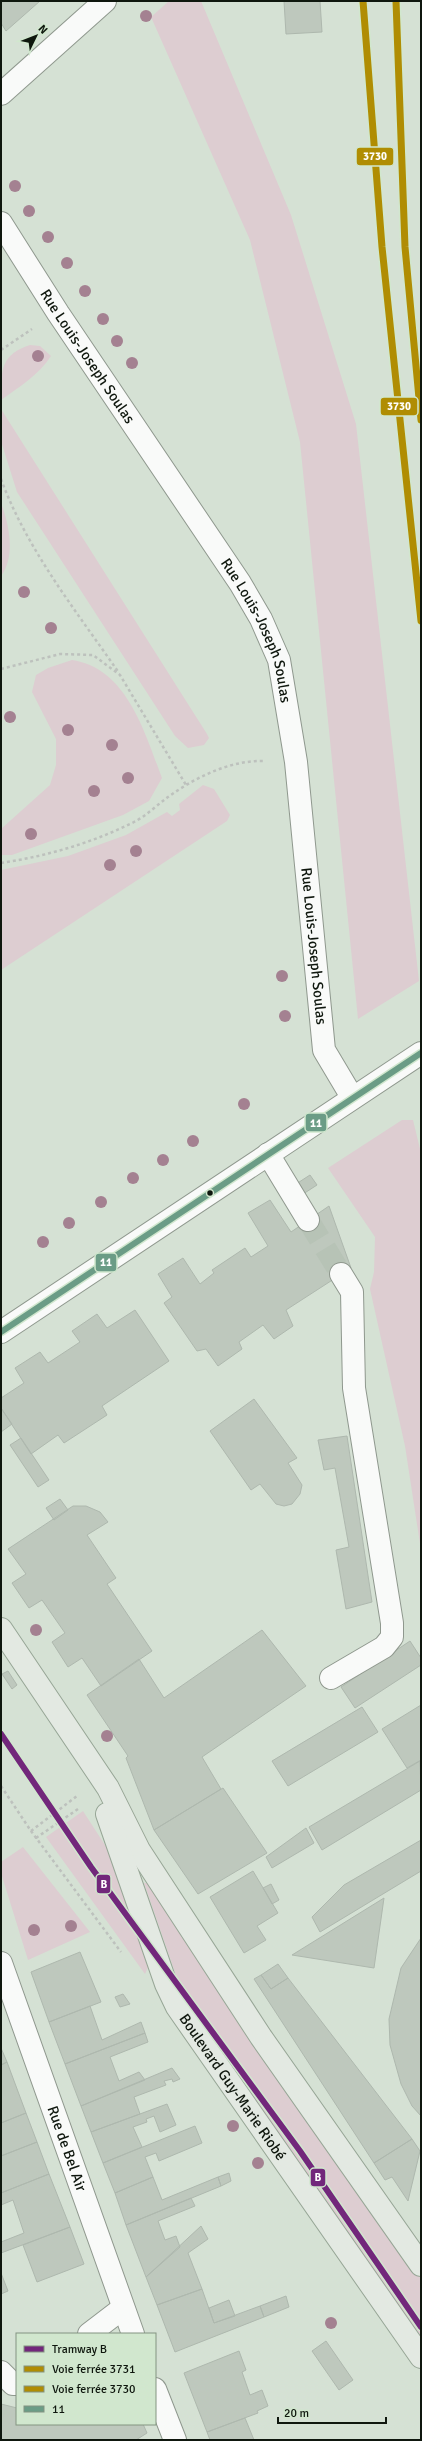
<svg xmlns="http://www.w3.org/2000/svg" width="422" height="2441" font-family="Signika,sans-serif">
<rect width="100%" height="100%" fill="#d5e1d4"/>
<path fill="#ddcdd1" d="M169,1H201L291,215L356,424L419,981L358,1019L300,442L250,240L151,17Z
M30,345L40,346L51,356C39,375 19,387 1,400C1,371 0,355 30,345Z
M1,409L207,734L209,738L204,745L188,748L175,736L17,492L1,441Z
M1,503C9,524 16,556 1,576Z
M72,660C127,668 145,733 162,778L149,801L123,815L12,855H1V829L50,785L56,765V739L32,692L36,675L48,668Z
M203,785L214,789L230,815L227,821L1,970V870L68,856L126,835L167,812L172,816L180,810L179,804Z
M402,1120H413L421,1153V1550L405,1446L370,1289L374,1272L375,1237L328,1168Z
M83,1811L114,1859L149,1965L145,1974L46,1837Z
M23,1847L90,1932L28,1960L1,1873V1862Z
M144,1883H150L421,2279V2341L186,2004Z"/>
<path fill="#bec8bd" stroke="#aeb8ae" d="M1,1H40L6,31L1,23Z
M284,1H320L322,32L286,34Z
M310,1175L317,1185L300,1196L293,1186Z
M270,1200L291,1232L329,1206L351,1268L286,1310L293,1326L274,1339L263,1325L239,1342L242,1349L218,1366L206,1349L197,1351L164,1303L172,1297L158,1274L183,1258L200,1284L214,1273L212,1270L245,1248L251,1257L268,1246L248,1213Z
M135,1310L169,1361L102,1406L107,1415L64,1443L58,1435L31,1454L1,1408V1398L24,1383L15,1368L40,1352L48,1363L80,1342L72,1331L97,1314L107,1328Z
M254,1399L297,1458L288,1463L302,1485L300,1494L292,1504L284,1506L276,1504L260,1484L251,1490L210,1431Z
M1,1408L12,1424L1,1432Z
M347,1436L372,1602L346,1609L336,1550L349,1547L335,1468L324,1470L318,1440Z
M21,1438L49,1480L38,1487L10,1445Z
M60,1499L68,1510L54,1520L46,1508Z
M73,1506H86L100,1512L108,1522L87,1535L116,1578L107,1584L152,1651L101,1686L82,1658L68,1667L52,1642L65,1633L42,1600L29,1608L12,1583L26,1574L8,1549Z
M262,1630L306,1686L202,1757L221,1789L154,1830L126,1758L128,1756L87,1695L139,1659L164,1698Z
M410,1641L421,1658V1665L355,1708L341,1687Z
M8,1671L17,1685L12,1689L2,1674Z
M421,1705V1760L407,1768L382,1729Z
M362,1707L378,1732L288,1786L272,1761Z
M420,1761L421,1790L322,1850L309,1827Z
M223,1788L267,1853L198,1894L154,1830Z
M306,1828L314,1843L272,1868L266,1857Z
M421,1840V1871L320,1932L312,1917L344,1885Z
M253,1871L278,1913L257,1926L266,1940L244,1953L210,1897Z
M271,1884L279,1900L272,1904L263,1888Z
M384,1898L374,1968L292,1955Z
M421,1938V2116L412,2106L401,2084L390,2045L389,2019L401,1968Z
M80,1952L101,2002L49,2022L31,1972Z
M278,1964L288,1978L271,1989L261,1975Z
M261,1975L271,1989L288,1978L412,2139L374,2163L254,1979Z
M123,1994L130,2004L120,2007L115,1997Z
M90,2006L102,2040L141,2022L145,2033L65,2064L49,2022Z
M145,2033L148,2042L110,2057L119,2081L139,2072L145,2080L81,2106L65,2064Z
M1,2048L7,2062L1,2065Z
M7,2062L26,2113L1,2123V2065Z
M172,2068L180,2079L173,2082L172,2079L164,2081L166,2085L134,2097L140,2114L91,2132L81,2106Z
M167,2104L176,2125L160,2132L154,2116L146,2119L147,2122L133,2127L142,2147L103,2163L91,2132Z
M26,2113L37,2142L1,2156V2123Z
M195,2126L202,2143L159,2161L156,2153L145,2157L153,2177L115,2193L103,2163Z
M412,2139L420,2151L408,2201L392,2177L385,2180L374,2163Z
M37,2142L49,2174L1,2193V2156Z
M229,2173L231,2181L221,2186L218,2177Z
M49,2174L70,2227L1,2253V2242L24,2233L13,2200L1,2205V2193Z
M153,2177L162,2200L218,2177L221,2186L126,2225L115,2193Z
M191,2198L195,2206L158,2221L165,2240L176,2236L180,2247L146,2277L126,2225Z
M201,2226L208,2239L188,2253L202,2289L157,2305L146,2277Z
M70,2227L84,2264L37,2282L23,2245Z
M1,2273L8,2291L1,2294Z
M202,2289L214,2323L260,2306L264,2317L175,2352L157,2305Z
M286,2296L289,2307L264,2317L260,2306Z
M229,2300L235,2316L214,2323L209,2308Z
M326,2341L353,2380L339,2390L312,2351Z
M239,2351L246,2370L242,2372L250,2395L262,2390L268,2406L257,2411L258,2413L207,2432L184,2373Z
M1,2404L17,2408V2424H143L147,2433L136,2440H1Z
M245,2418L254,2440H210L207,2432Z"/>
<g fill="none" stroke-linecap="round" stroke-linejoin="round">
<path stroke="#b7c3b6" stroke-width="22" stroke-dasharray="22 11" stroke-linecap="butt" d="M308,1220L341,1274"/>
<g stroke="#8f988e" stroke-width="24">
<g id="minor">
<path d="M1,94L105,1"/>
<path id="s1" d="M1,223L58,313L240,583L261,619L279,660L296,762L324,1050L352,1097"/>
<path d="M268,1154L308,1220"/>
<path d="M1,1332L421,1053"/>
<path d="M331,1678L384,1647L392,1637V1623L354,1388L352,1292L341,1274"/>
<path id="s2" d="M1,1963L133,2334"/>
<path d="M89,2334L123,2308"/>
<path d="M1,2372L13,2384H17"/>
<path d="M155,2389L175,2440"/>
</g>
</g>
<g stroke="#97a696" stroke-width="24">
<g id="major">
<path d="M1,1629L108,1788L139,1850L261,2037L421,2265"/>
<path id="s3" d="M107,1814L166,1984L177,2007L421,2357"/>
</g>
</g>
<path stroke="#bdc1bd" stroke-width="2.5" stroke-dasharray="3 3" stroke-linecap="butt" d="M1,350L32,329
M1,479C27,550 77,612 119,673
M1,669L60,654L93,655L120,675L186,785
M1,863C47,856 92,843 134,822C146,816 157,805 168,797C196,777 230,760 265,761
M1,1786L31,1831L121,1952
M31,1831L77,1796
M36,1838L78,1809"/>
<use href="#minor" stroke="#f9faf9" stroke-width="22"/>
<use href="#major" stroke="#e3e9e2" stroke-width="22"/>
<g stroke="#d1e7ce" stroke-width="9">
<path id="bus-1" d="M1,1332L421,1053"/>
</g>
<use href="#bus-1" stroke="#6b9c86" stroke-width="6"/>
<g stroke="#d1e7ce" stroke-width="10">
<path id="rail-1" d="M396,1L405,247L421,420"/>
</g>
<g stroke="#d1e7ce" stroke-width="10">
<path id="rail-2" d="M363,1L382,247L421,621"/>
</g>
<use href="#rail-1" stroke="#b08d03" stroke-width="7"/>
<use href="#rail-2" stroke="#b08d03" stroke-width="7"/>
<g stroke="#d1e7ce" stroke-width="9">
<path id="tram-1" d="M1,1734L91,1867L300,2151L421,2327"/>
</g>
<use href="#tram-1" stroke="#72277b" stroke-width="6"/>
</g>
<g fill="#a48191">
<circle cx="146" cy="16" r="6"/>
<circle cx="15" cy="186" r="6"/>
<circle cx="29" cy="211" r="6"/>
<circle cx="48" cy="237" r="6"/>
<circle cx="67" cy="263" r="6"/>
<circle cx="85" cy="291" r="6"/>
<circle cx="103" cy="319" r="6"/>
<circle cx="117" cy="341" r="6"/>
<circle cx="38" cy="356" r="6"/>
<circle cx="132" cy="363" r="6"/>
<circle cx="24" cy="592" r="6"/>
<circle cx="51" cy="628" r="6"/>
<circle cx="10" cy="717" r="6"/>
<circle cx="68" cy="730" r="6"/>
<circle cx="112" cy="745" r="6"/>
<circle cx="128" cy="778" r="6"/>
<circle cx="94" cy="791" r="6"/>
<circle cx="31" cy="834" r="6"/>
<circle cx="136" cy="851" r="6"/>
<circle cx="110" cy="865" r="6"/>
<circle cx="282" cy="976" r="6"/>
<circle cx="285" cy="1016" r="6"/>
<circle cx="244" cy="1104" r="6"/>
<circle cx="193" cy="1141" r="6"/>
<circle cx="163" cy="1160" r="6"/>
<circle cx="133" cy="1178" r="6"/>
<circle cx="101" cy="1202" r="6"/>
<circle cx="69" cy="1223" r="6"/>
<circle cx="43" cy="1242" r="6"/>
<circle cx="36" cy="1630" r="6"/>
<circle cx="107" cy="1736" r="6"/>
<circle cx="71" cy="1926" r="6"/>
<circle cx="34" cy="1930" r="6"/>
<circle cx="233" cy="2126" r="6"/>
<circle cx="258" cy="2163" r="6"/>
<circle cx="331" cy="2323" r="6"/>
</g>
<circle fill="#0f170e" stroke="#d1e7ce" stroke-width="1.5" cx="210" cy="1193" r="3.5"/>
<g text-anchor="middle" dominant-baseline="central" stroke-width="3" stroke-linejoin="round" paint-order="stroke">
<g font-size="15" fill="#0f170e" stroke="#d1e7ce">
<text stroke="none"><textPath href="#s1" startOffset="159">Rue Louis-Joseph Soulas</textPath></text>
<text stroke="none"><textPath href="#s1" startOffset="483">Rue Louis-Joseph Soulas</textPath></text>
<text stroke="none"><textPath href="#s1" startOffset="807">Rue Louis-Joseph Soulas</textPath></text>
<text stroke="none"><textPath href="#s3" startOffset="303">Boulevard Guy-Marie Riobé</textPath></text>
<text stroke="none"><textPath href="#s2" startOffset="197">Rue de Bel Air</textPath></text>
</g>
</g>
<g stroke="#d1e7ce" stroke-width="1.5">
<rect x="356" y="147" width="38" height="19" rx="4" fill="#b08d03"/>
<rect x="380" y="397" width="38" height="19" rx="4" fill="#b08d03"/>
<rect x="305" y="1113" width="22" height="19" rx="4" fill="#6b9c86"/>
<rect x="95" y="1253" width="22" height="19" rx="4" fill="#6b9c86"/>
<rect x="96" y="1874" width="15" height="20" rx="4" fill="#72277b"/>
<rect x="310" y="2168" width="16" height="19" rx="4" fill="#72277b"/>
</g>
<g font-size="11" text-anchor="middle" font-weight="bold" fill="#fff">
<text x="375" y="160">3730</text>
<text x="399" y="410">3730</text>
<text x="316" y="1127">11</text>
<text x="106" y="1266">11</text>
<text x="104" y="1888">B</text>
<text x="318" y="2181">B</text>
</g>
<rect width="422" height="2441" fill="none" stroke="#0f170e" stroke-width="4"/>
<rect x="16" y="2333" width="140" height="92" fill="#d1e7ce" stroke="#839481"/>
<rect x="24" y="2346" width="20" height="6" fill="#72277b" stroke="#839481"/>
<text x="52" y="2353" font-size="12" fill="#0f170e">Tramway B</text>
<rect x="24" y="2366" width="20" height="6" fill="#b08d03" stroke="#839481"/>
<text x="52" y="2373" font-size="12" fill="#0f170e">Voie ferrée 3731</text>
<rect x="24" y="2386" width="20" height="6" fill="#b08d03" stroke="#839481"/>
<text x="52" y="2393" font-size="12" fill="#0f170e">Voie ferrée 3730</text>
<rect x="24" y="2406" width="20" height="6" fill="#6b9c86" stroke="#839481"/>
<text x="52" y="2413" font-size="12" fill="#0f170e">11</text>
<g transform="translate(36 36) rotate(47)" stroke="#d1e7ce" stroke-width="3" paint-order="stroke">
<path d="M0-3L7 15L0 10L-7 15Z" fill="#0f170e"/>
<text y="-6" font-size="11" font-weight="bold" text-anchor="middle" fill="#0f170e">N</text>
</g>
<path d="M278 2417v6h108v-6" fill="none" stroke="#0f170e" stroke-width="2"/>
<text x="284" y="2417" font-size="12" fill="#0f170e" stroke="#d1e7ce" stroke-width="3" paint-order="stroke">20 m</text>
</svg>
